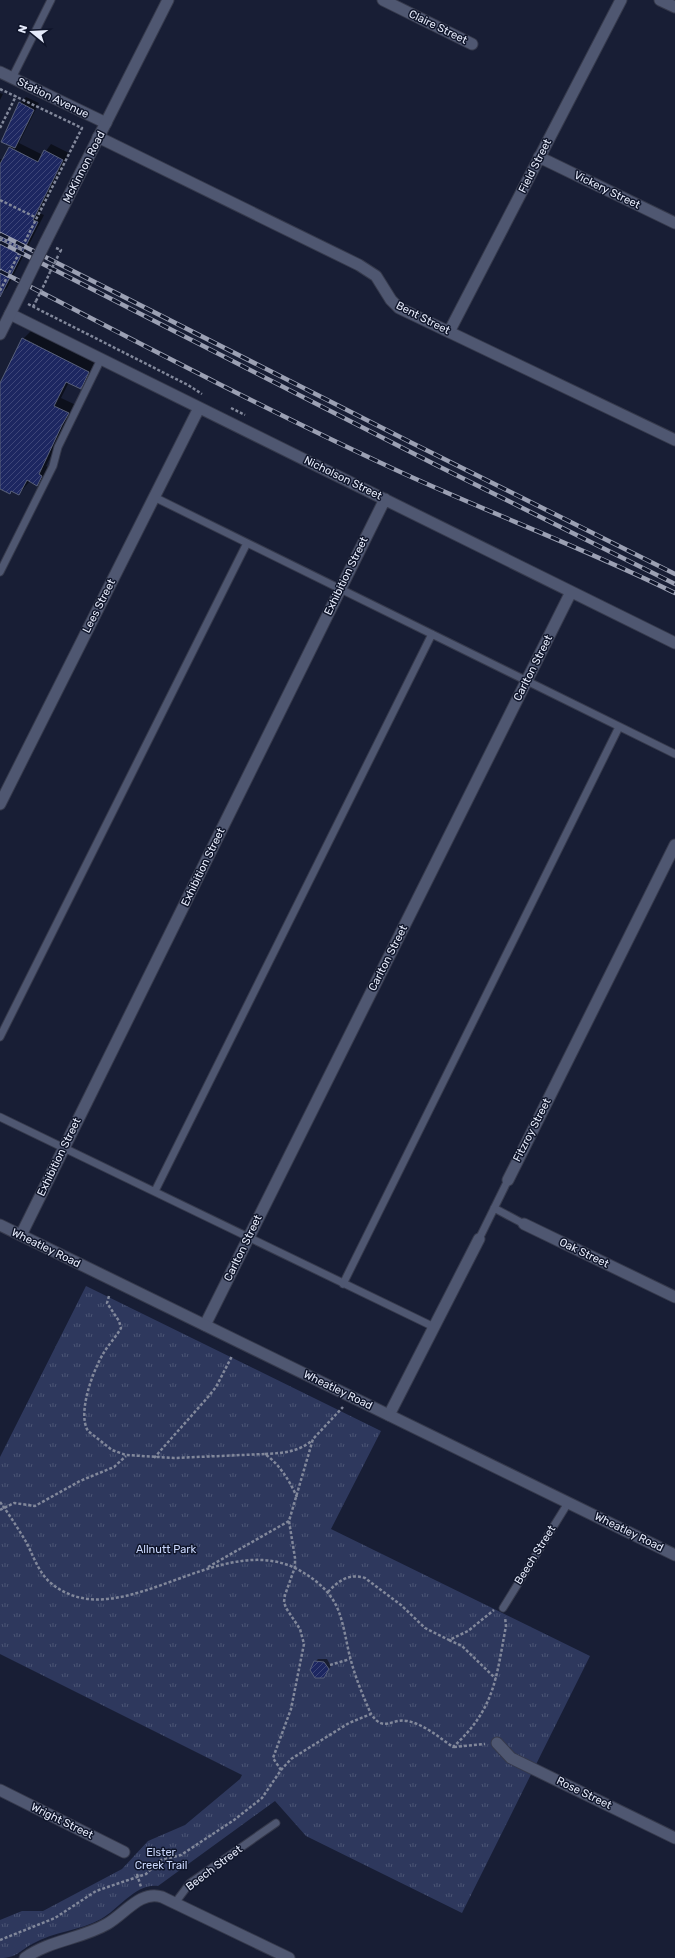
<svg xmlns="http://www.w3.org/2000/svg" width="675" height="1958" font-family="Rubik,sans-serif">
<defs>
<pattern id="park-tufts" width="24" height="20" patternUnits="userSpaceOnUse"><rect width="24" height="20" fill="#2e385d"/><path d="M3 7l-1-3M5 7V3M7 7l1-3M15 17l-1-3M17 17v-4M19 17l1-3" fill="none" stroke="#4c5575"/></pattern>
<pattern id="building-hatch" width="6" height="6" patternUnits="userSpaceOnUse"><rect width="6" height="6" fill="#1d2761"/><path d="M-1 1l2-2M0 6l6-6M5 7l2-2" fill="none" stroke="#3e4679"/></pattern>
</defs>
<rect width="100%" height="100%" fill="#181e35"/>
<path fill="url(#park-tufts)" d="M86,1286L381,1431L331,1529L590,1656L462,1913L306,1836L275,1801L158,1886C136,1883 119,1909 101,1919C79,1931 55,1931 32,1944C19,1951 17,1958 0,1958V1920L22,1911H43L122,1869L148,1841L185,1825L240,1779L242,1775L0,1654V1457Z"/>
<path fill="#0007" d="M0,93L3,94L0,100Z
M26,97L39,103L19,143L43,155L51,144L69,153L39,213L44,215L7,288L1,294L0,159L3,160L11,146L20,103Z
M31,331L97,363L88,380L80,388L69,382L61,398L76,405L46,466L50,468L45,477L37,485L30,481L19,494L12,490L10,493L2,489L0,490V384L23,339Z
M318,1659H327L331,1666L324,1677L315,1662Z"/>
<path fill="url(#building-hatch)" stroke="#58607a" d="M19,102L34,110L15,148L1,142Z
M9,147L38,162L44,150L63,160L33,220L38,222L0,297V164Z
M22,338L89,372L81,389L66,382L54,406L69,413L62,425L39,474L42,476L37,486L27,480L19,495L11,491L10,494L0,489V383Z
M314,1661L324,1662L329,1669L324,1678H315L310,1670Z"/>
<g fill="none" stroke-linecap="round" stroke-linejoin="round">
<g stroke="#363a4c" stroke-width="9">
<path id="service" d="M12,78L51,0
M154,497L675,754
M0,572L53,466L58,447L101,359
M0,1037L247,543
M0,1117L434,1327
M155,1191L432,634
M494,1208L524,1224
M479,1239L508,1180
M343,1284L619,727
M503,1608L568,1503
M175,1903L190,1883L276,1823"/>
</g>
<g stroke="#363a4c" stroke-width="13">
<path id="minor" d="M383,0L472,44
M660,0L675,7
M0,72L106,123
M98,137L359,265L376,276L391,300L399,308L675,440
M539,157L675,223
M10,314L675,643
M449,332L621,0
M0,804L199,408
M508,1180L675,845
M524,1224L675,1297
M21,1235L385,499
M205,1325L571,592
M389,1415L479,1239
M497,1743L511,1758L675,1838
M0,1790L124,1852
M25,1958C50,1940 81,1939 107,1924C125,1914 140,1890 162,1897L289,1958"/>
</g>
<g stroke="#363a4c" stroke-width="13">
<path id="tertiary" d="M45,243L168,0
M0,334L22,290
M0,1225L675,1555"/>
</g>
<path stroke="#82889b" stroke-width="2.5" stroke-dasharray="3 2" stroke-linecap="butt" d="M0,89L82,128L0,291
M0,128L16,96
M0,200L37,218
M0,238L22,249
M56,248L61,250L59,254
M45,283L50,272
M28,304L188,385L202,394
M33,307L36,301
M231,408L245,415
M109,1296L107,1303L119,1321L121,1328C116,1337 108,1345 103,1354C93,1371 77,1413 88,1431L112,1450L126,1455L174,1458L265,1454C280,1465 289,1480 297,1497
M265,1454C284,1453 298,1452 313,1440
M154,1458L208,1397L216,1387L232,1356
M0,1502C9,1514 17,1527 25,1540C33,1554 38,1573 52,1584C122,1640 224,1522 304,1573C314,1579 324,1587 331,1597C343,1613 345,1638 350,1657C355,1677 363,1696 371,1714
M0,1510L14,1503L35,1506L80,1481L114,1467L126,1456
M208,1567L289,1521
M328,1592C338,1581 349,1573 365,1578L401,1605L425,1628L449,1640L468,1631L494,1610
M449,1640L462,1646L496,1679
M330,1665L350,1659
M454,1747L485,1744
M281,1770L273,1758L291,1709L304,1644L300,1629L286,1608L284,1602L285,1595L295,1567V1558L289,1521L313,1439L343,1407
M137,1874L141,1887
M0,1940L55,1918L96,1891L146,1874L161,1860L181,1855L234,1820L262,1798L281,1770L291,1759L349,1723L371,1714C384,1733 391,1718 407,1721C424,1724 440,1738 453,1747C495,1709 496,1678 506,1626L505,1617"/>
<use href="#service" stroke="#4f5771" stroke-width="7"/>
<use href="#minor" stroke="#4f5771" stroke-width="11"/>
<use href="#tertiary" stroke="#4f5771" stroke-width="11"/>
<g stroke="#9ba0b3" stroke-width="4.5">
<path id="rail" d="M0,234L412,443L675,574
M0,242L436,465L675,584
M0,271C131,339 262,408 396,470C489,513 584,548 675,593"/>
</g>
<use href="#rail" stroke="#0f152a" stroke-width="3" stroke-dasharray="9" stroke-linecap="butt"/>
<g stroke="#363a4c" stroke-width="13" stroke-linecap="butt">
<path id="tertiary-bridge" d="M22,290L45,243"/>
</g>
<path stroke="#82889b" stroke-width="2.5" stroke-dasharray="3 2" stroke-linecap="butt" d="M50,272L59,254
M36,301L45,283"/>
<use href="#tertiary-bridge" stroke="#4f5771" stroke-width="11"/>
</g>
<g text-anchor="middle" dominant-baseline="central" stroke-width="3" stroke-linejoin="round" paint-order="stroke">
<g font-size="11" fill="#e6ebfb" stroke="#0f152a">
<text transform="translate(438 27) rotate(26)">Claire Street</text>
<text transform="translate(53 98) rotate(26)">Station Avenue</text>
<text transform="translate(535 166) rotate(-63)">Field Street</text>
<text transform="translate(84 167) rotate(-63)">McKinnon Road</text>
<text transform="translate(607 190) rotate(26)">Vickery Street</text>
<text transform="translate(423 318) rotate(27)">Bent Street</text>
<text transform="translate(343 478) rotate(26)">Nicholson Street</text>
<text transform="translate(346 576) rotate(-64)">Exhibition Street</text>
<text transform="translate(99 606) rotate(-63)">Lees Street</text>
<text transform="translate(533 668) rotate(-63)">Carlton Street</text>
<text transform="translate(203 867) rotate(-64)">Exhibition Street</text>
<text transform="translate(388 958) rotate(-63)">Carlton Street</text>
<text transform="translate(532 1130) rotate(-63)">Fitzroy Street</text>
<text transform="translate(59 1157) rotate(-64)">Exhibition Street</text>
<text transform="translate(46 1248) rotate(26)">Wheatley Road</text>
<text transform="translate(243 1248) rotate(-64)">Carlton Street</text>
<text transform="translate(584 1253) rotate(26)">Oak Street</text>
<text transform="translate(338 1390) rotate(26)">Wheatley Road</text>
<text transform="translate(629 1532) rotate(26)">Wheatley Road</text>
<text transform="translate(535 1555) rotate(-58)">Beech Street</text>
<text transform="translate(584 1793) rotate(26)">Rose Street</text>
<text transform="translate(62 1821) rotate(26)">Wright Street</text>
<text transform="translate(214 1868) rotate(-37)">Beech Street</text>
</g>
<g font-size="11" fill="#cbd8fd" stroke="#0f152a">
<text x="166" y="1549">Allnutt Park</text>
<text x="161" y="1852">Elster<tspan x="161" dy="13">Creek Trail</tspan></text>
</g>
</g>
<g transform="translate(32 32) rotate(288)" stroke="#0f152a" stroke-width="3" paint-order="stroke">
<path d="M0-3L7 15L0 10L-7 15Z" fill="#e6ebfb"/>
<text y="-6" font-size="11" font-weight="bold" text-anchor="middle" fill="#e6ebfb">N</text>
</g>
</svg>
